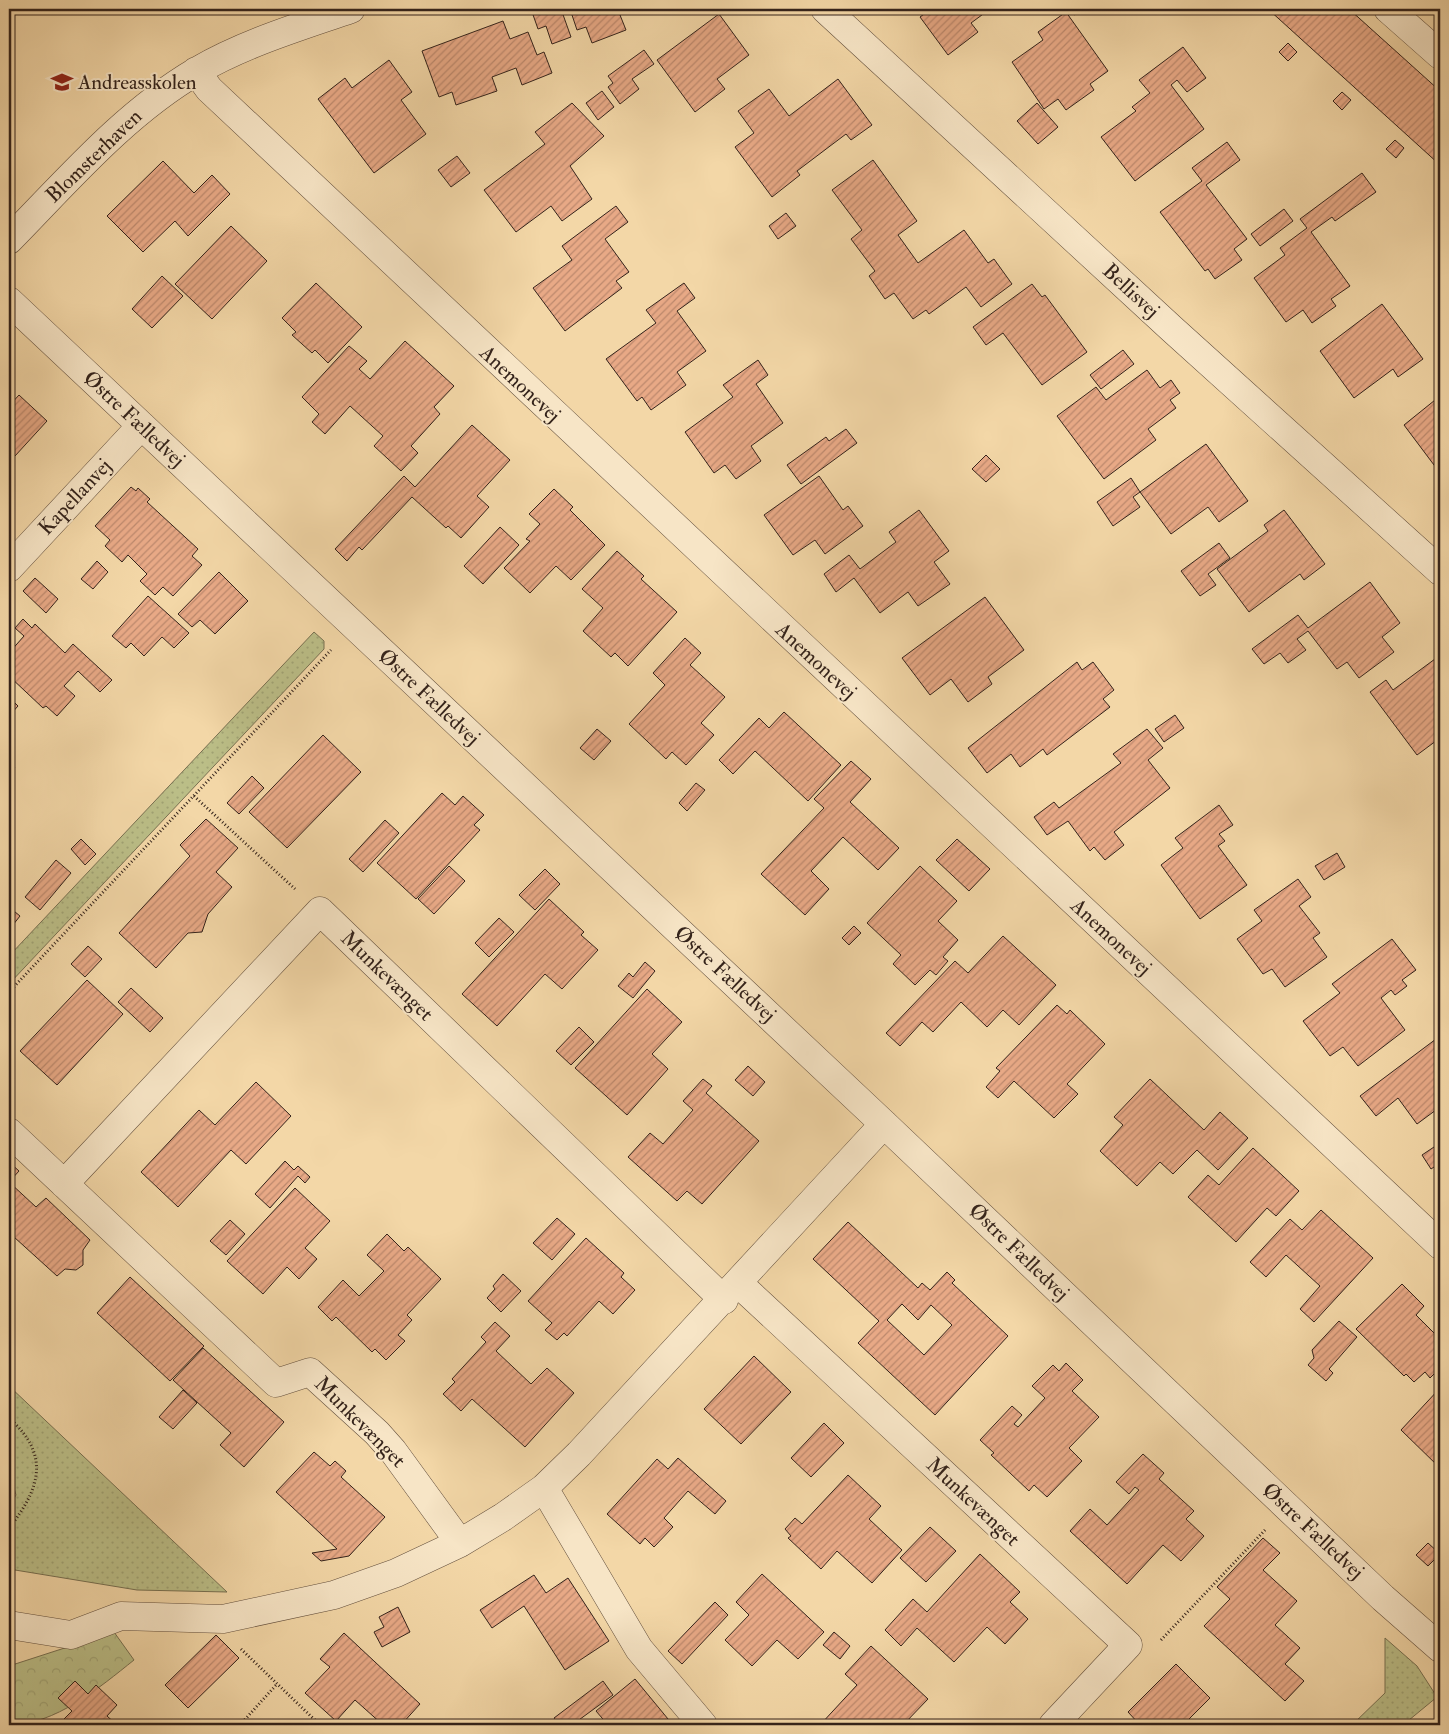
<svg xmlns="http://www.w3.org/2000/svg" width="1449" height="1734" font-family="'IM FELL Double Pica',serif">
<defs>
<pattern id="grass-dots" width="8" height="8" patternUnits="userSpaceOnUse" patternTransform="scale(1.25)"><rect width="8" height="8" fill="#bbbe87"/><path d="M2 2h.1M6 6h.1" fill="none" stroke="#a1a374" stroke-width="1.8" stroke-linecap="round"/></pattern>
<pattern id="forest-crowns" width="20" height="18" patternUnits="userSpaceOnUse" patternTransform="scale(1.25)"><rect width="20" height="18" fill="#bbbe87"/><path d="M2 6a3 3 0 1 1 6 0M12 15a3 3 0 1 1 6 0" fill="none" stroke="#a1a374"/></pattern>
<pattern id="building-hatch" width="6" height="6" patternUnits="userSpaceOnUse" patternTransform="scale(1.25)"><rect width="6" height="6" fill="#e8a986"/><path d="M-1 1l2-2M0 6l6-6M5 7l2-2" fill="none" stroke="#bd896d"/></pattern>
</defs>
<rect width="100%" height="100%" fill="#f3d7a7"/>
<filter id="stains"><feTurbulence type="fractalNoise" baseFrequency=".004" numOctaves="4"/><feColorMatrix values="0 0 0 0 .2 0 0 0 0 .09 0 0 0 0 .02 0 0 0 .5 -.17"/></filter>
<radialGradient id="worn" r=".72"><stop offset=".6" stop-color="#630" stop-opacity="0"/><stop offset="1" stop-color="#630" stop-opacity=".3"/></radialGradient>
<path fill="url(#grass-dots)" stroke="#787051" d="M314,632L324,641V649L9,984V956Z
M9,1386L227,1592L137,1590L9,1569V1507L16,1495L9,1470Z
M1385,1638L1417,1666L1437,1697L1403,1725H1352L1385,1693Z"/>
<path fill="url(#forest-crowns)" stroke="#787051" d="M114,1632L134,1660C99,1688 55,1725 9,1725V1666Z"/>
<path fill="url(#building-hatch)" stroke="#34231b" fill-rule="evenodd" d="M531,9H561L571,37L552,44L546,26L538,29Z
M570,9H637L620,15L626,30L592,43L586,27L577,30Z
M931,9H990L971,23L978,32L948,55L920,17Z
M1070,9H1083L1074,15Z
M1268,9H1349L1440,91V165Z
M1066,12L1108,71L1090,84L1094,90L1066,110L1058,99L1044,109L1012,62L1043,40L1038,32Z
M719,14L749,55L717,79L725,89L695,112L657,60Z
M503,21L510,39L528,32L537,55L544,52L552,73L522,85L516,68L492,77L497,91L456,105L452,92L439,97L422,51Z
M1288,43L1297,52L1288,61L1279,52Z
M1183,47L1206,78L1187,92L1177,80L1171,85L1204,129L1135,181L1101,137L1136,111L1132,107L1150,93L1139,80Z
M644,50L654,64L632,79L639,89L620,104L608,87L613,83L608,76Z
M389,60L412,92L401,100L426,134L374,173L318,99L345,78L352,88Z
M838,79L872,125L851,140L846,134L797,171L800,175L772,197L735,147L754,133L738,111L769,89L789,116Z
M602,91L614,107L598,120L586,103Z
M1342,92L1351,100L1342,110L1333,101Z
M572,103L604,136L570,166L592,199L562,221L551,206L516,232L484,190L545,144L535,132Z
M1037,103L1058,127L1038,144L1017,121Z
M1395,140L1404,148L1396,158L1386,149Z
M1227,142L1240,160L1206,185L1247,239L1234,249L1242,260L1215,279L1208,269L1205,271L1160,212L1202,181L1192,168Z
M457,156L470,173L451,187L438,170Z
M873,160L917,221L898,235L918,263L964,230L988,263L994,259L1012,284L981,307L966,287L929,314L926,310L913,319L894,293L885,299L869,276L875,271L851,239L862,230L832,190Z
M163,161L194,193L212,175L230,194L188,236L175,221L143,252L107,216Z
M1362,173L1376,192L1335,221L1332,217L1311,232L1350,286L1331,299L1336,306L1312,323L1303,310L1286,322L1254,278L1285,255L1280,248L1307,228L1300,219Z
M616,206L628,222L605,239L629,272L616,281L622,288L565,331L533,288L572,260L562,246Z
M1284,209L1293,221L1260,246L1251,234Z
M786,213L796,226L778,239L769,226Z
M231,226L267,261L212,319L175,284Z
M162,276L183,296L152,328L132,309Z
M316,283L362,327L328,363L315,350L312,353L292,335L296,332L282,318Z
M684,283L695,298L677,311L706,351L677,372L686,385L651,410L642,397L637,401L606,359L656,323L646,310Z
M1032,284L1042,297L1045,295L1087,352L1042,385L1003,333L986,345L973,327Z
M1382,304L1423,359L1398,377L1393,369L1354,398L1320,351Z
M405,341L454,386L434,407L440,414L411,446L418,453L401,471L374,446L383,436L350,406L325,434L312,422L319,414L302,397L349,346L367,361L359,369L370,379Z
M1123,350L1134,364L1101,389L1090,375Z
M758,360L768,375L756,384L783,423L751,446L761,461L736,479L725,465L714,473L685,432L733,397L723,385Z
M1147,370L1160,388L1171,380L1180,393L1170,400L1176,408L1148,429L1156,440L1104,479L1057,416L1096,387L1106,400Z
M19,395L47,421L15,456L9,451V406Z
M1440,396V473L1404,425Z
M472,425L510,460L477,496L489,507L461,538L448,526L446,528L412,497L362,550L359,547L347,561L335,549L404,476L415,487Z
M846,429L857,443L801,484L787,465L826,437L829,441Z
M1206,444L1248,501L1219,522L1208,507L1171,534L1140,492Z
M986,455L1000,469L986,482L972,469Z
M819,476L843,510L848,506L863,526L825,554L815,540L793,555L764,515Z
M1131,478L1140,492L1133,497L1140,507L1113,526L1097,502Z
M131,487L136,491L138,488L150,499L147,502L198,549L192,556L202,565L173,596L163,587L155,595L140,581L147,574L128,555L122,562L105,546L110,540L95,526Z
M554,489L573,507L570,510L605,545L571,580L556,566L530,593L504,568L530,541L526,539L540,524L529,514Z
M919,510L949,551L934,562L950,584L918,606L908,592L880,613L854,578L836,592L824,574L849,555L860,569L896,542L889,532Z
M1284,510L1325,564L1304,580L1300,574L1249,612L1217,569L1268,531L1264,525Z
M500,527L519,545L483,584L464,566Z
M1219,543L1230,558L1208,574L1216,585L1200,596L1181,571Z
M617,551L644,576L641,579L677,612L628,666L615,653L611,657L583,631L603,608L582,589Z
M97,561L108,572L93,589L81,579Z
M219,572L248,601L215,634L200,620L192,627L178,614Z
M35,578L58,599L46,613L23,591Z
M1370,582L1400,623L1382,637L1394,652L1359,678L1347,662L1337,669L1308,631L1297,639L1306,650L1288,663L1280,653L1264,664L1252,649L1298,615L1308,628Z
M148,596L189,633L174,648L162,637L144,656L131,643L126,648L112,636Z
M985,597L1024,650L988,677L992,684L968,702L951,679L930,695L902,658Z
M23,619L32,628L35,624L65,653L73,644L112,680L100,692L78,671L64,686L75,696L57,716L46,706L43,708L9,676V653L24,636L15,628Z
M685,638L701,653L690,665L725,697L701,723L714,735L686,765L672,752L666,759L629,724L665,685L653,673Z
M1439,656L1440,738L1417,755L1370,692L1386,680L1393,690Z
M1077,662L1082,670L1093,662L1114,690L1103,699L1110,707L1047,755L1043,749L1020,767L1011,754L987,773L968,748Z
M9,697L18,706L9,716Z
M784,712L841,765L808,801L755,751L733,774L719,760L759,718L769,728Z
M1175,715L1184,728L1164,742L1155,729Z
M597,729L611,741L594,760L580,748Z
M1147,729L1163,748L1148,760L1170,788L1114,832L1124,845L1105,860L1094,847L1090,851L1068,821L1047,835L1034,817L1054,802L1059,808L1121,763L1113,754Z
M323,735L361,772L287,848L249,812Z
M9,761L15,767L9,774Z
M851,761L871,779L850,802L899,848L878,870L843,837L811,871L829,889L805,915L761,874L824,808L814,799Z
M252,776L264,788L239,814L227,803Z
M696,783L705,790L687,811L679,803Z
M442,793L455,805L463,796L484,815L474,825L480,830L416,899L377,863Z
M1219,805L1233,825L1219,834L1225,841L1218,846L1247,885L1200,919L1161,865L1183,848L1175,838Z
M206,819L238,848L216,872L232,887L208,914L202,932L188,933L156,968L119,933L190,856L180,845Z
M385,820L399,833L363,872L349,859Z
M81,839L96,854L85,865L71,849Z
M957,839L990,869L969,891L936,860Z
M1337,853L1345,867L1324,880L1315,866Z
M56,860L71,873L40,910L25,897Z
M449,866L465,881L434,914L418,899Z
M920,866L957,901L938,921L958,940L943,957L948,961L936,975L930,970L915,985L893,964L901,955L867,923Z
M545,869L560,884L535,910L519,895Z
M1298,879L1311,897L1299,906L1320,933L1313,938L1327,957L1285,987L1272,969L1263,974L1237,939L1262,921L1254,910Z
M549,899L584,932L581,935L598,950L562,989L545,974L497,1026L462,994Z
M9,907L20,916L9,930Z
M499,918L514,932L489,957L475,943Z
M854,926L861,933L849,945L842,938Z
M1003,936L1056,985L1019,1025L1003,1010L987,1027L961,1002L933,1032L922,1022L900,1046L886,1033L955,961L968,973Z
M1392,939L1416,970L1402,980L1407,986L1395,995L1391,990L1381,998L1405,1030L1358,1066L1343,1047L1330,1056L1303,1021L1340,993L1332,984Z
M88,946L102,959L85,977L71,964Z
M645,962L655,971L633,998L618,986L629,973L633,977Z
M87,980L123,1014L57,1085L20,1051Z
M131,988L163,1018L150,1032L118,1002Z
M647,989L682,1022L652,1054L668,1069L627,1115L575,1068Z
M1057,1005L1067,1014L1070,1010L1105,1044L1067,1084L1078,1094L1054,1118L1014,1081L998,1098L986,1087L1000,1071L996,1068Z
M579,1027L594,1042L571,1065L556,1051Z
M1440,1036V1107L1417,1124L1398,1098L1376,1116L1360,1096Z
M748,1066L765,1082L753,1096L735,1080Z
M703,1079L712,1086L706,1093L759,1141L702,1204L687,1191L677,1201L628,1157L650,1133L663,1144L693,1110L683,1101Z
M1150,1079L1204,1130L1220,1112L1248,1138L1218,1170L1197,1150L1173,1174L1160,1162L1137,1186L1100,1151L1123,1125L1114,1117Z
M256,1082L291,1116L246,1164L231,1150L178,1207L141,1172L199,1110L215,1125Z
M1440,1143V1163L1431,1169L1422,1155Z
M1253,1148L1299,1191L1276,1216L1267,1208L1236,1242L1188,1197L1208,1175L1219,1185Z
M285,1161L294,1170L298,1166L310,1177L305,1183L298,1176L270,1208L255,1194Z
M9,1162L19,1171L9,1182L36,1207L46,1198L90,1240L83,1250V1265L76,1270L65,1269L57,1276L14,1237L9,1243Z
M295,1188L330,1221L305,1248L317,1259L299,1279L287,1267L263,1294L227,1261Z
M1321,1210L1373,1258L1314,1322L1300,1309L1320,1286L1286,1255L1266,1277L1250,1262L1290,1219L1302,1230Z
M557,1218L575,1234L552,1260L533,1243Z
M230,1220L245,1234L226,1255L210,1241Z
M848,1222L918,1288L922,1283L930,1290L947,1272L955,1280L952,1283L1008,1336L935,1415L858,1343L879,1321L813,1259ZM902,1304L918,1320L931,1305L952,1325L924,1355L887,1320Z
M387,1234L404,1251L408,1247L441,1279L407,1315L412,1320L398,1335L405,1341L386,1360L375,1349L372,1352L336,1317L332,1321L318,1307L343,1280L359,1296L384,1271L367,1255Z
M586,1238L624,1273L621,1277L635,1290L613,1314L599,1301L567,1336L564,1333L557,1340L545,1330L552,1323L528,1301Z
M503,1274L521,1291L501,1312L487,1298L495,1289L493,1286Z
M130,1277L204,1346L170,1381L97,1313Z
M1402,1284L1424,1306L1416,1315L1440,1339V1368L1430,1378L1425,1372L1414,1382L1406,1374L1404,1376L1356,1329Z
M1339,1321L1357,1337L1329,1369L1333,1373L1326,1381L1308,1365L1314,1358L1312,1350Z
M495,1322L510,1336L496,1351L531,1384L547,1368L574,1393L525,1447L472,1399L461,1411L443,1394L455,1382L452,1379L486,1342L481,1337Z
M203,1348L284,1422L244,1467L220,1445L231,1433L173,1380Z
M754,1356L791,1392L741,1444L704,1409Z
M1066,1363L1083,1380L1072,1391L1099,1417L1069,1448L1082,1461L1047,1497L1034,1485L1029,1491L991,1455L994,1453L980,1440L1012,1406L1022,1415L1014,1424L1018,1427L1045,1398L1032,1386L1053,1365L1059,1371Z
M1440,1388V1468L1401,1430Z
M183,1390L197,1403L173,1429L159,1417Z
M824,1423L844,1443L811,1477L791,1458Z
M314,1452L330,1466L335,1461L346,1471L341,1477L385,1517L349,1556L321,1561L312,1553L337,1549L276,1492Z
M1143,1454L1164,1473L1159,1479L1194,1511L1186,1519L1204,1536L1181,1561L1163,1545L1127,1584L1070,1531L1090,1509L1107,1525L1139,1490L1135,1487L1129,1494L1116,1482Z
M678,1458L726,1501L715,1514L688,1491L664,1518L673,1527L654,1547L645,1538L640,1544L607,1514L657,1459L668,1469Z
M848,1475L881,1506L869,1519L902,1550L872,1583L837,1551L821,1569L788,1538L791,1536L785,1529L795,1518L802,1524Z
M930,1527L956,1551L926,1582L900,1558Z
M1263,1538L1280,1553L1263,1570L1297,1601L1275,1625L1300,1648L1285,1664L1304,1681L1285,1701L1204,1626L1230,1599L1217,1587Z
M1428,1543L1440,1554L1428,1566L1416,1555Z
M980,1554L1020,1592L1010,1602L1028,1619L1005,1644L987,1627L954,1662L917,1628L901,1646L885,1630L913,1599L927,1612Z
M762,1574L824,1632L798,1659L777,1640L752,1666L725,1640L749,1615L736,1602Z
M534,1575L546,1593L568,1578L609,1641L565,1670L524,1606L492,1628L480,1610Z
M715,1602L728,1615L682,1664L668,1651Z
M398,1607L410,1632L382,1647L374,1632L384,1627L379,1617Z
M834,1632L850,1646L840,1659L823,1645Z
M344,1633L420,1704L401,1725H383L355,1700L336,1721L305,1693L330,1667L320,1659Z
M216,1635L239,1658L188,1708L165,1685Z
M871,1646L928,1699L903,1725L895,1722L892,1725H820L857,1685L845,1674Z
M1176,1664L1210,1698L1183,1725H1140L1128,1712Z
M635,1679L673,1725H608L596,1711Z
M75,1681L88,1694L96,1685L117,1705L107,1716L117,1725H58L72,1711L58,1698Z
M603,1681L613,1695L572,1725H559L554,1718Z"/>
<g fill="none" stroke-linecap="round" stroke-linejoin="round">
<g stroke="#64503e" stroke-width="29">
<path id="minor" d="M825,9L1172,329L1440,571
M1388,9L1440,55
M196,71L209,89L1440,1245
M9,240C68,180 124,114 197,71C245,43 299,27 351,9
M9,301L884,1124L1383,1598L1440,1648
M9,568L141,426
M9,1132L276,1383L310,1372L377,1433L393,1451L460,1543
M64,1184L320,911L724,1300
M738,1283L1128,1645L1053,1725
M544,1488L639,1649L703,1725
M9,1625L71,1635L121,1616L223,1619L334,1595L396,1573L460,1543L503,1517L544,1488L579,1454L884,1124"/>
</g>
<path stroke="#34231b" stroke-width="3" stroke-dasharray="1 2.5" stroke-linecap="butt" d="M194,796L295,889
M9,992L331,650
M9,1418C51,1455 40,1489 9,1528
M1161,1640L1265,1530
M241,1649L320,1725
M240,1725L277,1684"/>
<use href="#minor" stroke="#f7e5c6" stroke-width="28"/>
</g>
<defs>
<g id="school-bare" transform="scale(1.725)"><path d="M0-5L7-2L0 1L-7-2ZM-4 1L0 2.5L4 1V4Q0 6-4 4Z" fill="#8f2418" stroke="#f7e5c6" stroke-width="2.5" paint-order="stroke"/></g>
</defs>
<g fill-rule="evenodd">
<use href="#school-bare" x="62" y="82"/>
</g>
<g text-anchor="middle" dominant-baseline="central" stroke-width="4" stroke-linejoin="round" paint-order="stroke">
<g font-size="21" fill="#34231b" stroke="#f7e5c6" text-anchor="start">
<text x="78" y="82">Andreasskolen</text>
</g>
<g font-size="21" fill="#34231b" stroke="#f7e5c6">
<text transform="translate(94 156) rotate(-44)">Blomsterhaven</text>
<text transform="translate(1131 291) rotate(43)">Bellisvej</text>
<text transform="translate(520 384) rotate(43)">Anemonevej</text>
<text transform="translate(134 419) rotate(43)">Østre Fælledvej</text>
<text transform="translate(75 497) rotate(-47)">Kapellanvej</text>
<text transform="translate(816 661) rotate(43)">Anemonevej</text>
<text transform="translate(429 697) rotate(43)">Østre Fælledvej</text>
<text transform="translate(1111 937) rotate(43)">Anemonevej</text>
<text transform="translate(725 974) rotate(43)">Østre Fælledvej</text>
<text transform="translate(387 976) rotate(44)">Munkevænget</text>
<text transform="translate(1019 1252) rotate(44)">Østre Fælledvej</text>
<text transform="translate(360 1422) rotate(45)">Munkevænget</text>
<text transform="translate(973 1502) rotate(43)">Munkevænget</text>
<text transform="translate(1313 1531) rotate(43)">Østre Fælledvej</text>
</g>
</g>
<rect width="1449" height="1734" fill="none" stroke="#f3d7a7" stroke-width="30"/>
<rect x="10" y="10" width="1429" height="1714" fill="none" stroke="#34231b" stroke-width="2.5"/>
<rect x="15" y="15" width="1419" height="1704" fill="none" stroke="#34231b"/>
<rect width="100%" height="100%" filter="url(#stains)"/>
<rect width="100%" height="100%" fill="url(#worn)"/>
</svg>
